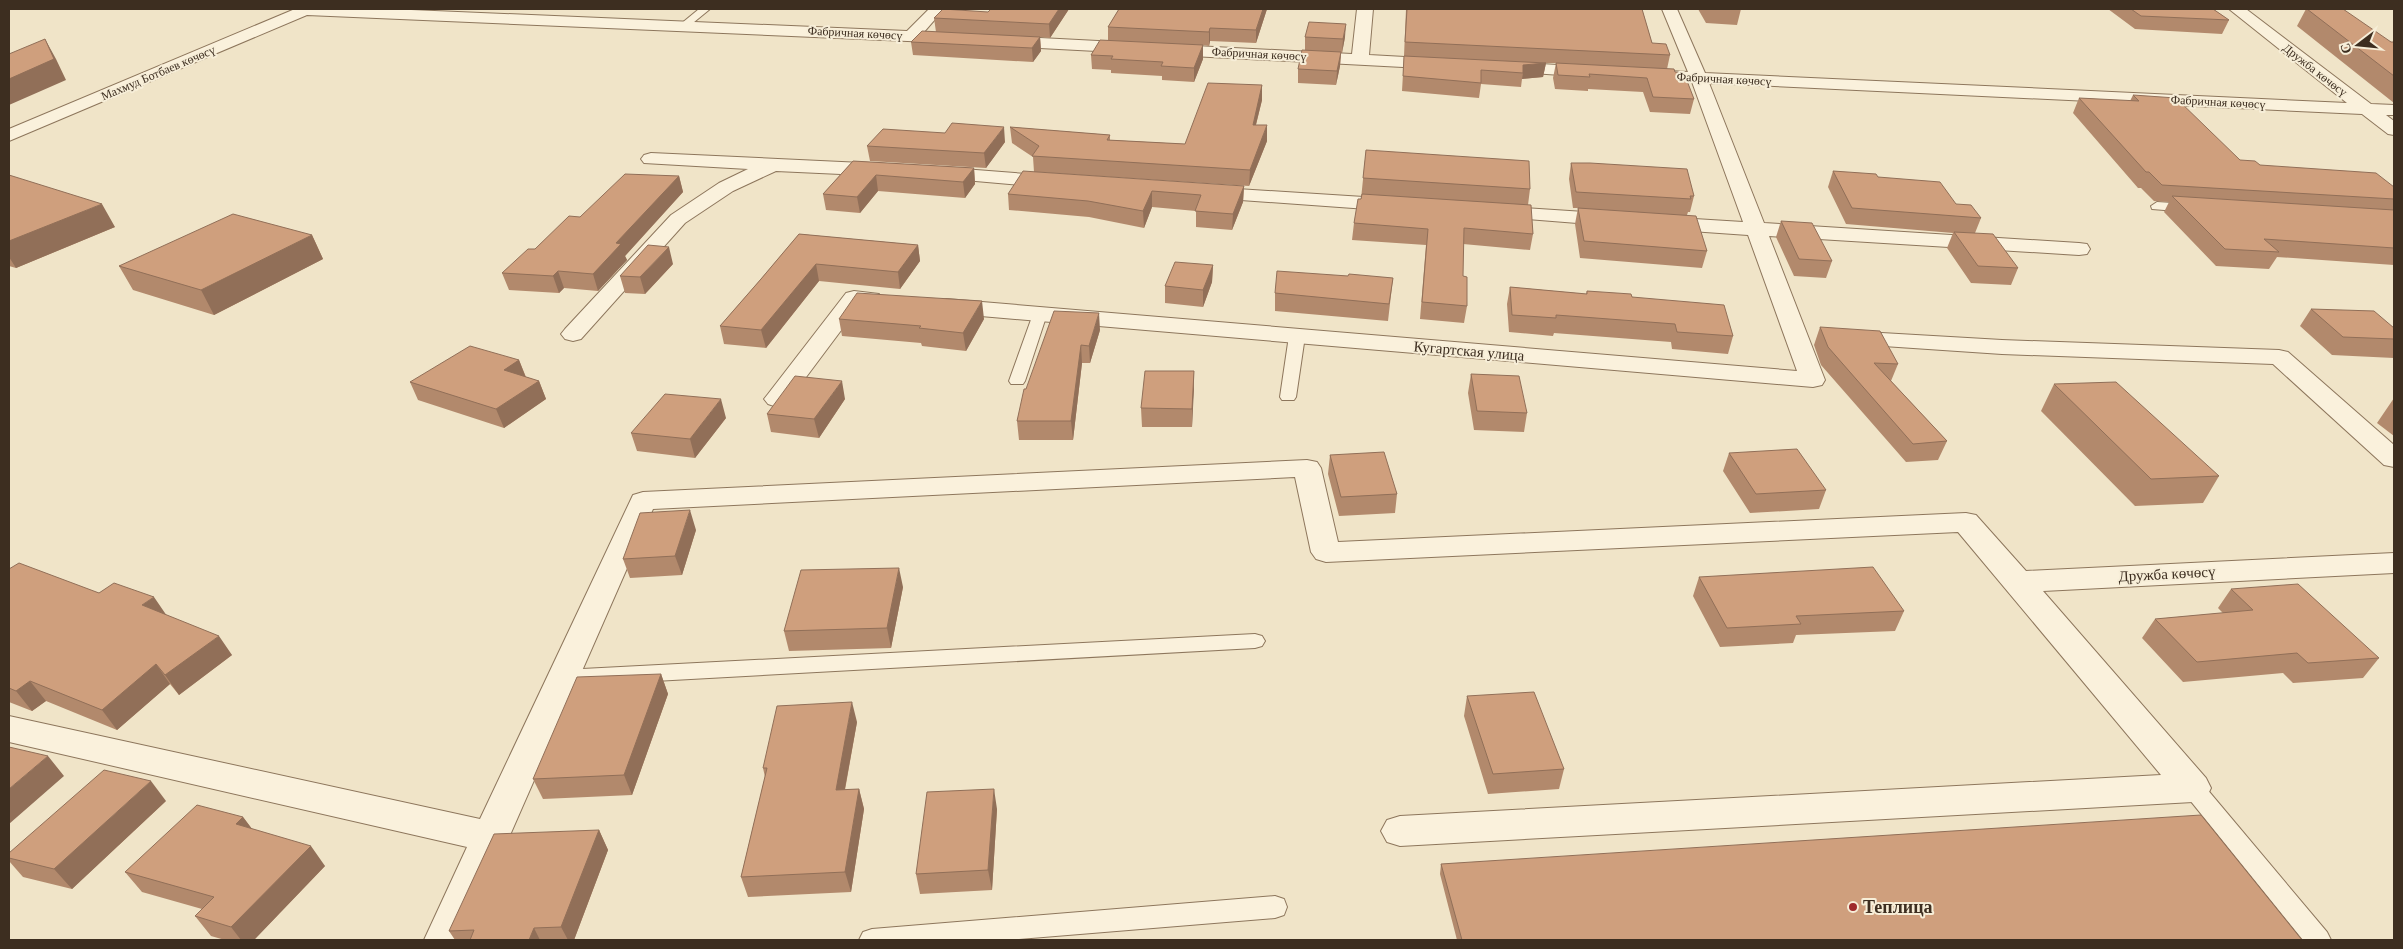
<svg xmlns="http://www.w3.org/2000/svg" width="2403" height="949" font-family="'Times New Roman',serif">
<rect width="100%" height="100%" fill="#f0e4c8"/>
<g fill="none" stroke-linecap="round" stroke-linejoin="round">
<g stroke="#8d765c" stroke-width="2">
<path id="service" d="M699,9H710L688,27H682V23Z
M2157,202L2189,204L2195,208L2189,212L2152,209L2151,206Z
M1040,310L1047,314L1025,381L1023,384H1011L1009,381L1033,314Z
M1297,331L1305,336L1296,397L1294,400H1282L1280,397L1289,336Z
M1255,634L1262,636L1265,641L1262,646L1255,648L563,686L556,683L553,678L556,673L563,670Z
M2193,779L2201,782L2327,932L2331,940H2303L2185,794L2182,788L2185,782Z
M1275,896L1284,899L1287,907L1284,915L1275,918L1006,940H859L863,932L872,929Z"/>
</g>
<g stroke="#8d765c" stroke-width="2">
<path id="minor" d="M295,9H388L907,31L929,9H944L924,32L960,35L962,38L960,41L954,43L307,15L9,141V129Z
M1357,9H1373L1369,55L1441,59L1447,60L1449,64L1447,68L1441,69L1002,46L996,44L994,41L996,38L1002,36L1352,54Z
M1662,9H1677L1705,73L2347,103L2229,9H2246L2371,104L2394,105V115H2386L2394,121V135L2388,134L2362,114L1709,83L1764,223L2079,243L2087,244L2090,249L2087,254L2079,255L1769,236L1825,380L1822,385L1813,387L946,313L938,311L935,306L938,301L946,299L1797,371L1748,235L1662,229L1655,227L1652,223L1655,219L1662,217L1743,222L1692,82L1649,80L1643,79L1641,75L1643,71L1649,70L1688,72Z
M1507,62L1591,67L1597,68L1599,72L1597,76L1591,77L1501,71L1499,67L1501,63Z
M651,153L884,164L891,166L894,170L891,174L884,176L776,171L733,191L685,223L581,339L573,341L565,339L561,334L565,329L671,215L719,183L748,169L644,163L641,159L644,155Z
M937,167L1053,176L1060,178L1063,182L1060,186L1053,188L930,177L927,173L930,169Z
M1206,187L1395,199L1402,201L1405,205L1402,209L1395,211L1199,197L1196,193L1199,189Z
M1495,206L1615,214L1622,216L1625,220L1622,224L1615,226L1488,216L1485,212L1488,208Z
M854,291L879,294L882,299L879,304L860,305L786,404L777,407L768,404L764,399L768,394L846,293Z
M1847,331L2002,340L2279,350L2288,352L2394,445V467L2384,465L2273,364L2002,354L1839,343L1835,338L1839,333Z
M1307,460L1317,462L1321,468L1338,542L1966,513L1976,515L2026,571L2394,553V573L2043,591L2206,778L2211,788L2206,798L2193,802L1400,846L1387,842L1381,831L1387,820L1400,816L2161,775L1958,532L1326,562L1316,559L1311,552L1295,477L653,509L464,940H424L467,847L9,742V716L480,819L633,495L643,492Z"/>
</g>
<use href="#service" fill="#faf1dc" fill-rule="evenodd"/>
<use href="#minor" fill="#faf1dc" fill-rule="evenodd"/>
</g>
<path fill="#b2896c" d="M1069,9L1050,38L1040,37L1041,51L1033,62L913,55L911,42L936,32L934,18L988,12Z
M1119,9H1267L1256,43L1210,41L1209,46L1203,45V59L1194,82L1162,80V76L1111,73V70L1092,69L1091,55L1108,40V27Z
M1396,9H1642L1652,43L1670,55L1667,69L1675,72L1694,99L1690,114L1650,112L1643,92L1588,89V91L1555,89L1553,78L1556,63H1546L1543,77L1522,79L1521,87L1481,84L1479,98L1402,91L1404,56L1406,9Z
M1698,9H1741L1737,25L1706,23Z
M2108,9H2213L2229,20L2222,34L2135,29Z
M2306,9L2391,42H2394V103L2297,26Z
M1305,37H1345L1342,53H1341L1340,66L1336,85L1298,83V69L1305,50Z
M1262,85V100L1256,125L1267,141L1249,186L1034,172L1033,157L1012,143L1010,127L1110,135V140L1185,144Z
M2133,95L2240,160L2260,165L2394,187V265L2277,257L2269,269L2216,266L2164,212L2169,202L2154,201L2141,188H2138L2073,113L2079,98L2130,101Z
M1005,142L986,168L870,161L867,146Z
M1366,150L1530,189L1528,205L1533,234L1530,250L1463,244V276L1467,306L1464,323L1420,319L1426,245L1352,240L1354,223L1361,199Z
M853,161L974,168L975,184L965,198L878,191L860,213L826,210L823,194Z
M1571,163L1694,196L1690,212H1688L1687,215L1707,251L1702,268L1580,258L1575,224L1578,208H1573L1569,179Z
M1833,171L1878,177L1956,204L1981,218L1975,233L2018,268L2011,285L1971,283L1947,248L1953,233L1846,224L1828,187Z
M9,175L115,227L16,268L9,266Z
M679,176L683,192L625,256L627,260L598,291L564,288L559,293L509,290L502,273L580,217Z
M1244,186L1243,202L1232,230L1196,227V211L1152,207L1144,228L1089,217L1009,210L1008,194Z
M1781,221L1832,261L1826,278L1794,276L1776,237Z
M799,234L918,245L920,261L900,289L819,281L766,348L724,344L720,326L761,279Z
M312,235L323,259L214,315L133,290L119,266Z
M673,264L645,294L625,293L620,276Z
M1213,265L1212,282L1203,307L1165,303V286Z
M1348,276L1393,278L1388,321L1275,311V293Z
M1510,287L1586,294L1587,291L1632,297L1733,336L1728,354L1672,349L1671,342L1554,333L1553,336L1509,332L1507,304Z
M2311,309L2394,328V358L2332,355L2300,326Z
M839,319H984L966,351L922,346L921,343L842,336Z
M1820,327L1898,364L1891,381L1947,441L1938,460L1906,462L1821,365L1814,345Z
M1100,330L1090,363H1082L1073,440H1019L1017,421L1026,389Z
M519,360L526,377L539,381L546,399L504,428L418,400L410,382Z
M1194,371L1192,427H1142L1141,408Z
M1471,374L1527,413L1524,432L1474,430L1468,393Z
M2054,384L2219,476L2203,503L2135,506L2041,411Z
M2394,398V436L2377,423Z
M845,399L819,438L771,432L767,414Z
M726,418L695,458L637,451L631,433Z
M1729,453L1826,490L1819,509L1750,513L1723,471Z
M1330,455L1397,494L1395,513L1339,516L1328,474Z
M696,530L682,575L630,578L623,559Z
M9,569L99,593L166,615L232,655L179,695L170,684L117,730L46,701L32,711L9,702Z
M1699,577L1904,611L1895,631L1796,635L1793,643L1720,647L1693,596Z
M903,587L891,648L789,651L784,631Z
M2231,589L2379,658L2363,678L2293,683L2283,673L2183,682L2142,638L2155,619L2223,613L2218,608Z
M661,674L668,694L632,795L543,799L533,779Z
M1467,696L1564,769L1559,789L1488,794L1464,716Z
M857,722L845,790L859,789L864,809L851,892L748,897L741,877L765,777L763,768Z
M166,801L72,889L23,877L9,861V853Z
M997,809L992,890L920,894L916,874Z
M243,817L252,829L325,866L254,940H225L211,936L195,916L202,909L142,892L125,872Z
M599,830L608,850L574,940H455L449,931Z
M1441,864L2302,940H1457L1440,874Z"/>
<path fill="#916f58" d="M1059,9H1069L1050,38L1049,24Z
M1263,9H1267L1256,43V30Z
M1346,24L1345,37L1342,53L1343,39Z
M1210,28V41L1209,46V32Z
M1040,37L1041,51L1033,62L1032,48Z
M45,39L56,59L66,80L9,105V79Z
M1203,45V59L1194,82V68Z
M1341,52L1340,66L1336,85L1337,71Z
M1546,63L1543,77L1522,79L1523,73V65Z
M1262,85V100L1252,140L1253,125Z
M1267,125V141L1249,186L1250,170Z
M1004,127L1005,142L986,168L984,153Z
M974,168L975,184L965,198L963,182Z
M876,175L878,191L860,213L857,197Z
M679,176L683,192L625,256L627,260L598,291L593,274L616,243Z
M1244,186L1243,202L1232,230L1233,214Z
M1152,191V207L1144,228L1143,211Z
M102,204L115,227L16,268L9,257V241Z
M312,235L323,259L214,315L201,290Z
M918,245L920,261L900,289L898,272Z
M669,247L673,264L645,294L640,277Z
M816,264L819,281L766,348L761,330Z
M1213,265L1212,282L1203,307V290Z
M558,271L564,288L559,293L553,276Z
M982,301L984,319L966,351L963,333Z
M1099,313L1100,330L1090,363L1089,346Z
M1081,345L1082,363L1073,440L1071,421Z
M519,360L526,378L504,370Z
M1194,371V389L1192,427V409Z
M539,381L546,399L504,428L496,409Z
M842,381L845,399L819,438L814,419Z
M721,399L726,418L695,458L690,439Z
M690,510L696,530L682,575L675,556Z
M899,568L903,587L891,648L887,628Z
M154,597L167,616L142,605Z
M219,636L232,655L179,695L165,675Z
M156,664L170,684L117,730L102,710Z
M661,674L668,694L632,795L624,775Z
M30,681L46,701L32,711L16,691Z
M852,702L857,722L841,810L836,790Z
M48,756L64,776L9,824V789Z
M151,781L166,801L72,889L54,869Z
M859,789L864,809L851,892L845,872Z
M994,789L997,809L992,890L988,870Z
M243,817L258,837L236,824Z
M599,830L608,850L574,940H568L561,927Z
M311,846L325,866L254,940H241L231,927Z
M534,928L540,940H529Z"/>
<path fill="#cf9f7d" stroke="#916f58" d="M943,9L988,12L991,9H1059L1049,24L934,18Z
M1119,9H1263L1256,30L1210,28L1209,32L1108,27Z
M1407,9H1642L1652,43L1666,44L1670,55L1405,42Z
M2131,9H2213L2229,20L2141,16Z
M2307,9H2343L2391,42H2394V76Z
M1309,22L1346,24L1343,39L1305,37Z
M922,31L1040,37L1032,48L911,42Z
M45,39L54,59L9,79V54Z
M1100,40L1203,45L1194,68L1161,66L1163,62L1111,59L1113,56L1091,55Z
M1302,50L1341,52L1337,71L1298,69Z
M1404,56L1546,63L1523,65V73L1481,70V83L1403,76Z
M1556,63L1674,69L1675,72L1684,73L1694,99L1653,97L1647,78L1589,74L1590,77L1558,75Z
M1208,83L1262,85L1253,125H1267L1250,170L1032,156L1039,146L1010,127L1110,135L1107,140L1185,144Z
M2133,95L2176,98L2240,160L2255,161L2260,165L2376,173L2394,187V199L2162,185L2149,172H2146L2079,98L2139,101Z
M952,123L1004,127L984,153L867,146L883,129L945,133Z
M1366,150L1529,161L1530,189L1363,178Z
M853,161L974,168L963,182L876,175L857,197L823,194Z
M1571,163H1590L1687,169L1694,196H1690L1691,199L1576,192Z
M1023,171L1244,186L1233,214L1195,211L1201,195L1152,191L1143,211L1088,201L1008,194Z
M1833,171L1876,174L1878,177L1940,182L1956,204L1971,205L1981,218L1852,208Z
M625,174L679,176L616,243L621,244L593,274L558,271L553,276L502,273L528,249H535L569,216L580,217Z
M9,175L102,204L9,241Z
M1362,194L1531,205L1533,234L1464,228L1463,276L1467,277V306L1422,302L1428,229L1354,223L1358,199H1361Z
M2172,196L2394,210V248L2264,239L2279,252L2225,249Z
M1578,208L1696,216L1707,251L1584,241Z
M233,214L312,235L201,290L119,266Z
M1781,221L1812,223L1832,261L1799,259Z
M1954,232L1993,234L2018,268L1978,266Z
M799,234L918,245L898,272L816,264L761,330L720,326L761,279Z
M648,245L669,247L640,277L620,276Z
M1175,262L1213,265L1203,290L1165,286Z
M1277,271L1348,276L1349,274L1393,278L1389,304L1275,293Z
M1510,287L1587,294V291L1631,294L1632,297L1724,305L1733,336L1677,332L1675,324L1556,315V318L1512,315Z
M857,293L982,301L963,333L919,328L921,326L839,319Z
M2311,309L2374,311L2394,328V339L2343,337Z
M1054,311L1099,313L1089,346L1081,345L1071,421H1017L1024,389H1026Z
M1820,327L1880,331L1898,364L1874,363L1947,441L1913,444L1828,347Z
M470,346L519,360L504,370L539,381L496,409L410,382Z
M1145,371H1194L1192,409L1141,408Z
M1471,374L1519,376L1527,413L1477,411Z
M795,376L842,381L814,419L767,414Z
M2116,382L2219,476L2151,479L2054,384Z
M665,394L721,399L690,439L631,433Z
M1797,449L1826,490L1756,494L1729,453Z
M1384,452L1397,494L1341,497L1330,455Z
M690,510L675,556L623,559L640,513Z
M19,563L99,593L114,583L154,597L142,605L219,636L165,675L156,664L102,710L30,681L16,691L9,688V569Z
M1873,567L1904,611L1796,616L1801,624L1727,628L1699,577Z
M899,568L887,628L784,631L801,570Z
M2298,584L2379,658L2308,663L2297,653L2197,662L2155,619L2253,610L2231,589Z
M661,674L624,775L533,779L577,677Z
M1534,692L1564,769L1493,774L1467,696Z
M852,702L836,790L859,789L845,872L741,877L767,768H763L777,706Z
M9,747L48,756L9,789Z
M104,770L151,781L54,869L9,858V853Z
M994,789L988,870L916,874L927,792Z
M197,805L243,817L236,824L311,846L231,927L195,916L214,897L125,872Z
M2201,815L2302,940H1462L1441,864Z
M599,830L561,927L534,928L529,940H470L474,930L449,931L494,834Z"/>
<circle fill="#9e2a2b" stroke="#f7eed8" stroke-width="2" cx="1853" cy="907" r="5"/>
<g text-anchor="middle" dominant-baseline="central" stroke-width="4" stroke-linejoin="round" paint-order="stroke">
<g font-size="12" fill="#3d2e20" stroke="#f7eed8">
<text transform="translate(855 33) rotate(3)">Фабричная көчөсү</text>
<text transform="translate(1259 54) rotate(3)">Фабричная көчөсү</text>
<text transform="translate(2315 70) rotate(38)">Дружба көчөсү</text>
<text transform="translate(158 73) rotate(-23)">Махмуд Ботбаев көчөсү</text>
<text transform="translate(1724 79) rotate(3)">Фабричная көчөсү</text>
<text transform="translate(2218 102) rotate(3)">Фабричная көчөсү</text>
</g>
<g font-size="15" fill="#3d2e20" stroke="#f7eed8">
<text transform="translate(1469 351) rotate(5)">Кугартская улица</text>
<text transform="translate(2167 574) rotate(-3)">Дружба көчөсү</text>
</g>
<g font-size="18" font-weight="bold" fill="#3d2e20" stroke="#f7eed8" text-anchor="start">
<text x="1863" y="907">Теплица</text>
</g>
</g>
<rect width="2403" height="949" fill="none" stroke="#3d2e20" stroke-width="20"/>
<g transform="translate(2358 45) rotate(254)" stroke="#f7eed8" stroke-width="4" paint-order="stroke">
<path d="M0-4L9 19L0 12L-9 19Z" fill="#3d2e20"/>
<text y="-8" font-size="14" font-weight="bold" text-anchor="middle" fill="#3d2e20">С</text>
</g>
</svg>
